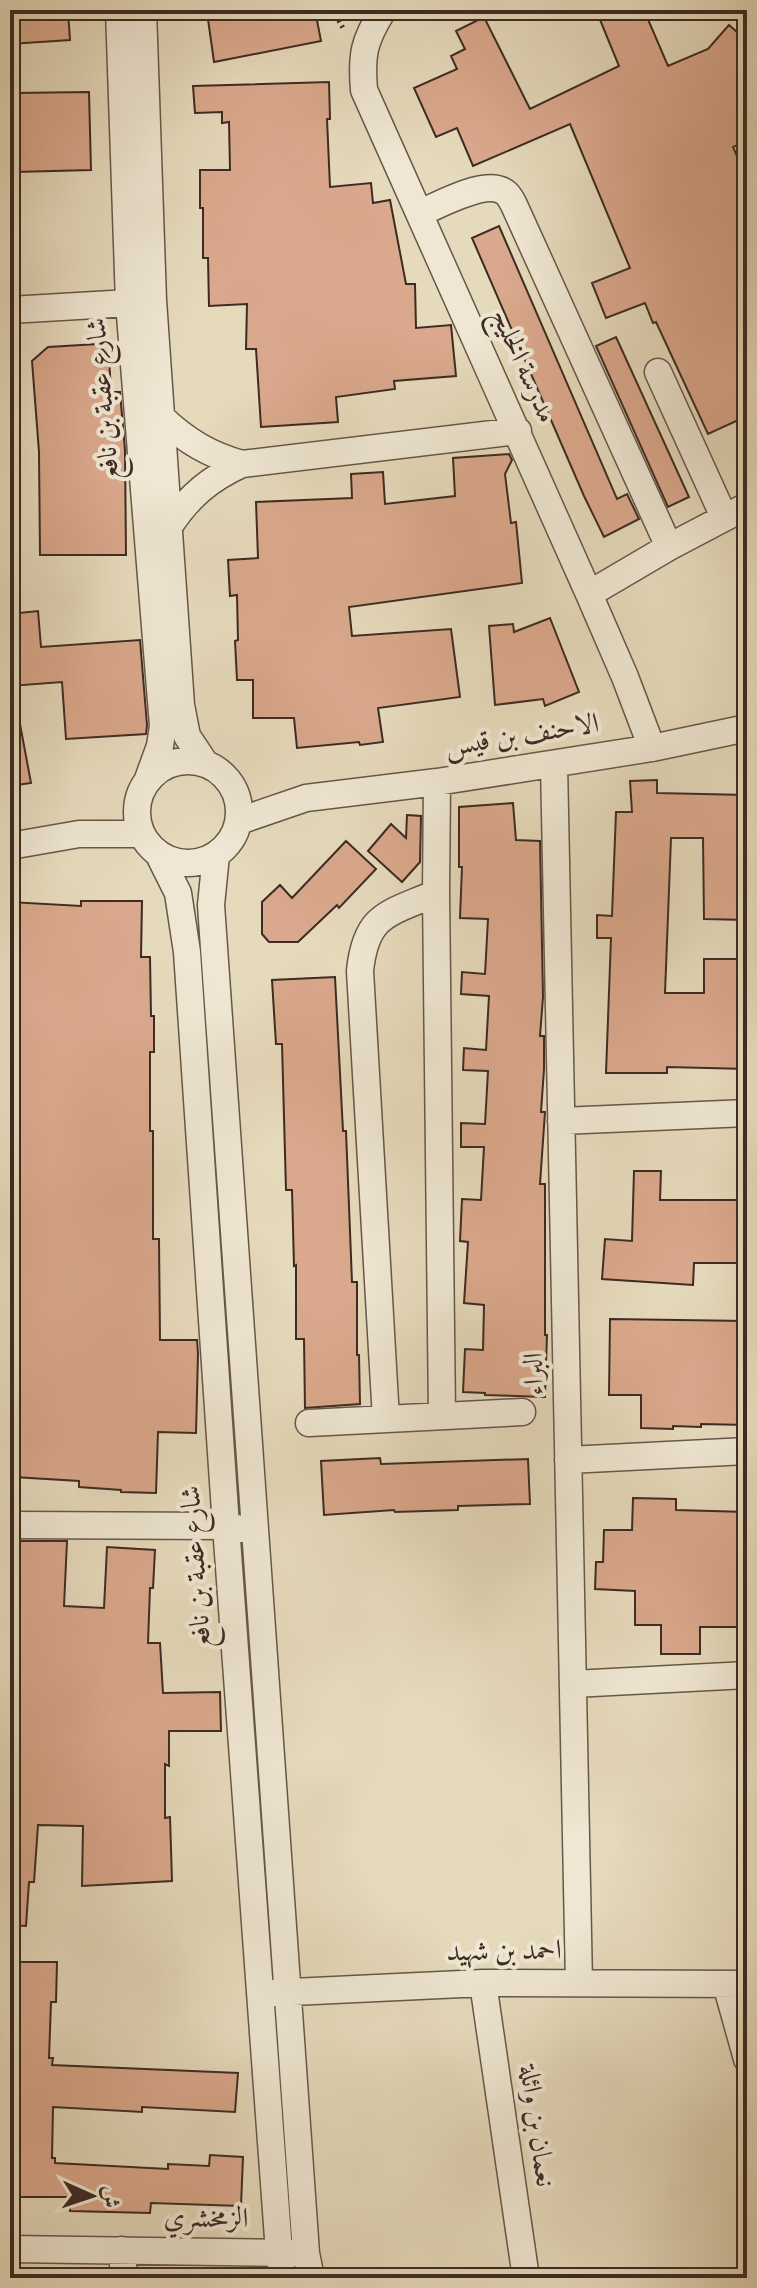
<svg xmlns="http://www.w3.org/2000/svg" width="757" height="2288" font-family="'IM FELL English',Amiri,serif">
<rect width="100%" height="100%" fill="#e6dabc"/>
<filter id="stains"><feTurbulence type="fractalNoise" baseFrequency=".0025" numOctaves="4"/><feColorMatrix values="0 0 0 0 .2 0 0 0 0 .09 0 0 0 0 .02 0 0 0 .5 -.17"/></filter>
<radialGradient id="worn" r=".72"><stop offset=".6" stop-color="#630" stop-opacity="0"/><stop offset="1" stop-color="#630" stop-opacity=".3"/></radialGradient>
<path fill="#daa88c" stroke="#3d2b23" stroke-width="2" d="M10,10H68L70,40L10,44Z
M222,10H315L321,41L214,62L207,12Z
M596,10H644L668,66L708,49L729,25L747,41V141L733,147L747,179V416L708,434L656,322L653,323L645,303L606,318L592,283L630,268L570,124L473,166L457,128L436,137L414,88L457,69L451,56L465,49L456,31L484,17L530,109L619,66Z
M329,82L330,119H327L330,187L371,183L373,203L390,200L406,284H415L416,328L451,325L456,376L394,381L395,389L336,397L338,422L261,427L256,349H246L247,304L209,306L208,258H203V208H200V170H230L229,122L222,123V112L195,113L193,86Z
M89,92L91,170L15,172L14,93Z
M499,226L617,499L627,494L639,519L604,537L584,496L472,238Z
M616,337L689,497L668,507L596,346Z
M98,344L109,357L111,392H120L125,450L126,555H40L39,452L32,361L48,347Z
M509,454L512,460L505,474L511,523L516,522L522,583L349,607L352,636L451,629L460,697L378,708L383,742L360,745L359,742L297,748L294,718H253V680H237L235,641L238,640L237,595L230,596L228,560L258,558L256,502L352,498L351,474L383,472L385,504L455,496L453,458Z
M38,611L41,647L140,640L147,725L146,734L66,739L62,682L10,686V614Z
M550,618L579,692L545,706L543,699L495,705L489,626L513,624L514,632Z
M20,724L31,783L10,786V725Z
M657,780V793L747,795V920L704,919L703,838H671L665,993H704V959H747V1069L667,1067V1073H606L611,938H597V915L612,916L616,812H632L630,781Z
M513,803L516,840L540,841L543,997L540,1036H544V1069L541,1112H545L540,1184H545V1335H547L545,1397L485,1395V1393L463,1392L465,1349L483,1350L484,1305L464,1303L468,1242L460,1241L462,1199L481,1200L484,1147H461V1123L485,1124L488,1071L463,1070L464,1048L486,1050L489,996L461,994L462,972L485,974L488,919L460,918L462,867H459V807Z
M407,815L421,816L420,862L402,882L368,851L391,824L406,838Z
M346,841L376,869L339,908L337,905L298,942H269L262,934V902L280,885L292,898Z
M81,901H142L141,957H150L151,1016H154V1052H150V1131H153V1239H159L160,1340H197L198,1354L196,1433L158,1432L156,1493L121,1492V1490L79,1487V1481L14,1477L16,1439H10V902L81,906Z
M335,977L343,1131H346L352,1282H357V1355H359L360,1404L305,1408L304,1339H296V1265L294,1266L292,1190H286L282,1044H276L272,980Z
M634,1171H661L660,1200H747V1263H694L693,1285L602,1279L605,1239L632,1241Z
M610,1319L747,1321V1425L701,1424V1427L673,1426V1429L641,1428V1395H609Z
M380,1458L381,1464L528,1459L530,1504L458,1506V1510L395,1512L394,1510L324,1515L321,1461Z
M633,1498L676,1499V1510L747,1512V1627H700V1654H661V1625H635V1591L595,1589L596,1562H603L604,1530H632Z
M10,1541H67L64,1606L104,1608L107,1547L155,1550L153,1588H150L148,1643H160L163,1693L220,1692L221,1731H169V1766L165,1764V1818L170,1817L172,1881L82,1886L83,1826L38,1825L34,1882H29L26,1926L10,1925Z
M10,1962H57L56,2002H51L49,2058H53L52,2065L238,2073L235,2112L142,2107V2112L53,2107L52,2158H55V2163L168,2169V2164L209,2166L210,2155L243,2157L241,2206L151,2203L150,2213L70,2211L71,2197H10Z"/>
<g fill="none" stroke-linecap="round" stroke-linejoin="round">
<g stroke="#675749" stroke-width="29">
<path id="minor" d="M119,10L129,303L163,726L160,746L148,779
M143,10L153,300L181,705L187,736L205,763
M383,10C364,41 361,54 364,90L589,594L625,677L652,748
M420,213C440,205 489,176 507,194C510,197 512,201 514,205L669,547
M10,310L129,303
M658,372L724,517
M162,418C186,441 210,455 242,464
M170,525C189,496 211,478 242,464L518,431
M589,594L669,547L747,506
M137 812a51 51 0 1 1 102 0a51 51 0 1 1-102 0Z
M554,764L579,1983
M239,821L306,798L437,782L652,748L747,728
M10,846L79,834H141
M159,855L178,893L187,952L226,1526L279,2252L283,2278
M216,855L211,905C244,1354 273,1804 306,2253L311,2278
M436,893L437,782
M561,1121L747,1113
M386,1419L360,971C366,913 389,914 436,893L442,1416
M309,1423L522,1412
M568,1460L747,1451
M10,1525L226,1526L242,1529
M573,1684L747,1675
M483,1983L526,2278
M726,1984L747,2059
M271,1993L483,1983L747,1984
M10,2249L294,2253
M122,2250L124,2278"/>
</g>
<path stroke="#3d2b23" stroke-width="5" stroke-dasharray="2 4" stroke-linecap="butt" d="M333,10L344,30"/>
<use href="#minor" stroke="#efe7d3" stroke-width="26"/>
</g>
<g text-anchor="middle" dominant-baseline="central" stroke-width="8" stroke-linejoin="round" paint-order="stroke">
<g font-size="28" fill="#3d2b23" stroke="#efe7d3">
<text transform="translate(523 366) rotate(66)">مدرسة الخليج</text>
<text transform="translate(104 399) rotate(-95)">شارع عقبة بن نافع</text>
<text transform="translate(522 736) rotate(-9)">الاحنف بن قيس</text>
<text transform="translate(535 1374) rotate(-91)">البراء</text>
<text transform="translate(197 1567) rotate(-94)">شارع عقبة بن نافع</text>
<text transform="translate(504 1952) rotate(-1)">احمد بن شهيد</text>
<text transform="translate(536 2126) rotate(82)">نعمان بن وائلة</text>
<text transform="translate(206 2219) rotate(1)">الزمخشري</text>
</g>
</g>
<rect width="757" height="2288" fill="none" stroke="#e6dabc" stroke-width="40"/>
<rect x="12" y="12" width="733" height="2264" fill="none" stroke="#3d2b23" stroke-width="4"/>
<rect x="20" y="20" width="717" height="2248" fill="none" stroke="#3d2b23" stroke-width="2"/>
<g transform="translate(92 2196) rotate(93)" stroke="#efe7d3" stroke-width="6" paint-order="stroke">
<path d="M0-6L14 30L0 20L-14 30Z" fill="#3d2b23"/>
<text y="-12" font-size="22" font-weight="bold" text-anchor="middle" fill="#3d2b23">ش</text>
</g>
<rect width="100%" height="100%" filter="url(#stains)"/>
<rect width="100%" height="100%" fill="url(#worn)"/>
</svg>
